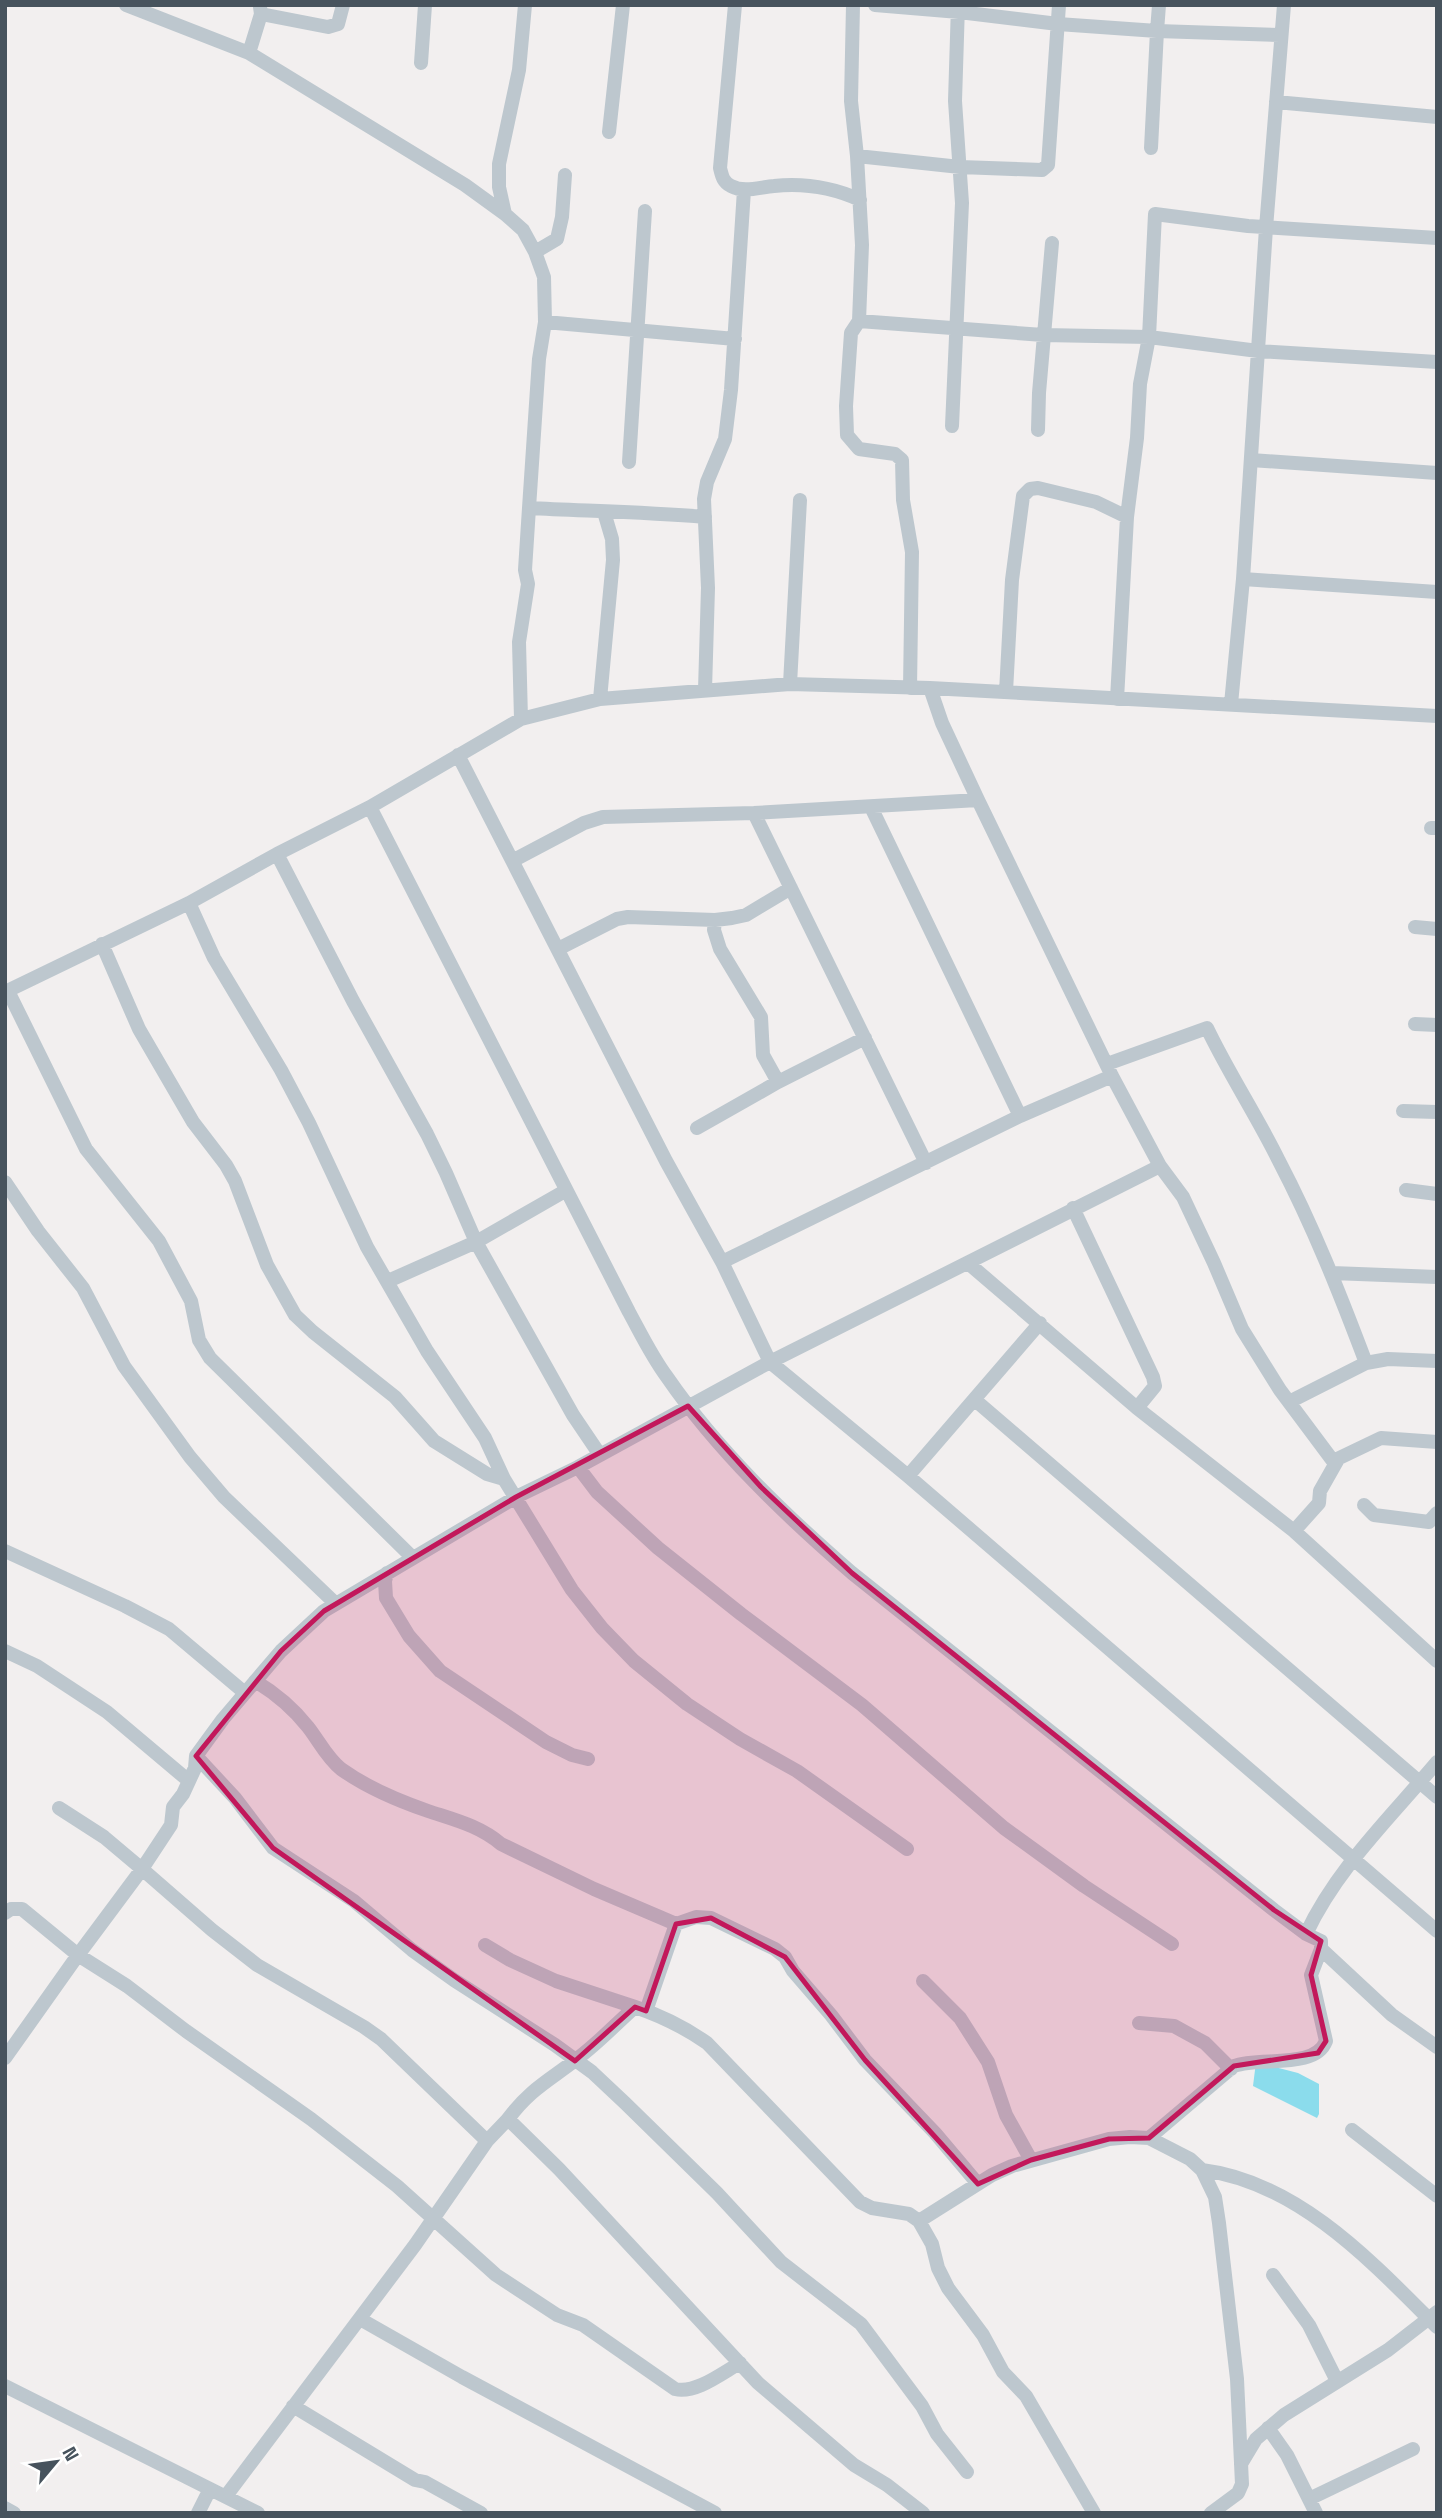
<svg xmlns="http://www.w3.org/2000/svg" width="1442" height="2518" font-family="'Space Grotesk',sans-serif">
<rect width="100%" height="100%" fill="#f2efef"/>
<path fill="#8bdcec" d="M1256,2062L1298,2073L1319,2084V2114L1317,2118L1253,2086Z"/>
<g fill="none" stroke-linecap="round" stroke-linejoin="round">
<path stroke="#bdc7ce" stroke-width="14" d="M126,5L249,53L465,185L505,214L523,230L535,252L544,277L545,322L539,359L529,508L525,570L528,584L519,642L521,719
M735,5L720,168C722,176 723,182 731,186C744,193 760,187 774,186C804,183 834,188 860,200
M853,5L851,101L857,156L862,245L859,321L851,333L846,406L847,435L859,449L895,454L902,460L903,500L912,552L910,688
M875,5L959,12L1058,24L1157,31L1159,5
M261,14L328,27L338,24L343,5
M249,53L261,14L260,7
M421,63L425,5
M1276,102L1437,117
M609,132L623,5
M1151,148L1157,31L1280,35
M857,156L960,167L1042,170L1048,165L1059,5
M505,214L499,187V164L519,70L525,5
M535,252L557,239L562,217L565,175
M859,321L1043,335L1149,337L1258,351L1437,362
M545,322L735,339
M952,426L962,203L955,101L958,5
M1038,430L1039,393L1052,243
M1251,460L1437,473
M629,462L645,211
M529,508C588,511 646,512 705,517
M1243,579L1437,592
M790,684L800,500
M930,688L942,723L978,800L1112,1076L1160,1166L1183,1197L1214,1263L1242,1329L1280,1390L1333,1461L1381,1438L1437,1442
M705,690L708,588L704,499L707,482L725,439L731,390L744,190
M1006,692L1012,580L1023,496L1030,489L1038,488L1096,502L1127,517
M600,699L613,560L612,539L604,512
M1117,699L1127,517L1137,438L1140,384L1149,337L1155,214L1248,226L1437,238
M1231,704L1243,579L1266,228L1284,5
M458,755L666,1161L722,1262L770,1362L908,1476L1437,1931
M370,807L629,1312C641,1334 652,1357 667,1377C718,1451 785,1515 852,1573L1274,1910L1306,1934L1321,1941V1949L1311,1975L1326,2041C1315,2070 1259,2056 1234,2066L1149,2138
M871,807L1020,1116
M754,813L926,1163
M1431,828H1437
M277,854L353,1001L427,1134L446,1173L476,1242L573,1415L600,1455
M514,860L584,823L603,817L754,813L978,800
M189,903L214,958L281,1070L309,1123L367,1247L427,1351L485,1438L504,1479L572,1590L602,1628L634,1661L687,1704L740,1739L797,1771L907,1849
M715,920L714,930L720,949L761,1017L763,1055L778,1082
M1415,927L1437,929
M102,944L139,1029L193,1122L226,1165L235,1181L267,1265L295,1315L313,1332L395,1397L434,1441L487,1474L504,1479
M558,949L617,919L628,917L715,920L732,918L746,915L791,888
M8,991L86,1149L159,1241L191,1301L199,1340L210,1358L412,1557
M5,992L189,903L277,854L370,807L521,719L600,699L790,684L930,688L1437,716
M1415,1024L1437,1025
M1107,1064L1207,1028C1229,1074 1257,1116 1279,1161C1313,1226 1340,1294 1366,1363L1388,1359L1437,1361
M1403,1111L1437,1112
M697,1128L778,1082L865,1038
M5,1182L38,1231L83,1288L124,1366L190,1457L224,1497L336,1604
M1406,1190L1437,1194
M1073,1208L1153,1377L1155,1386L1137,1408
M722,1262L1020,1116L1112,1076
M968,1263L1137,1408L1294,1531L1437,1661
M1332,1273L1437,1277
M388,1281L476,1242L565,1191
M975,1400L1437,1797
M1289,1402L1366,1363
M578,1467L597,1492L658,1548L741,1614L862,1705L1004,1828L1084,1886L1172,1944
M908,1476L1040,1323
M1364,1505L1374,1515L1429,1522L1437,1513
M1294,1531L1319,1503L1320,1491L1337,1461
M5,1551L125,1606L169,1629L245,1693
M387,1573L385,1581L386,1598L409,1636L440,1671L546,1742L572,1755L588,1759
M5,1651L37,1666L107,1712L189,1781
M255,1681C275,1693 293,1708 308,1727C319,1741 327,1758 341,1769C366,1787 399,1801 428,1811C455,1820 480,1826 501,1844L594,1889L676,1924L696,1917L711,1918L775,1949L785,1957L793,1971L831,2015L865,2060L935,2133L978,2184
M196,1756L235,1798L273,1848L354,1901L412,1950L454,1980L555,2045L592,2072L625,2103L717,2193L781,2262L861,2324L922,2406L937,2434L967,2472
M59,1808L104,1837L142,1869L171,1825L173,1807L183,1794L195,1768L196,1756L223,1719L281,1651L324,1611L516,1497L578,1467L770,1362L1160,1166
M5,1913L11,1909H22L78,1955L142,1869L212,1930L257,1965L364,2027L381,2039L487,2141
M1306,1934C1337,1868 1390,1818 1437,1762
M485,1945L510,1960L556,1981L635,2007
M1321,1949L1392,2015L1437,2047
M923,1981L960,2018L988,2062L1006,2115L1031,2160
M646,2011L676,1924
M1139,2023L1174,2026L1205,2043L1231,2069
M5,2058L78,1955L127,1986L186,2031L311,2119L397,2186L496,2275L557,2315L583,2325L675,2389C696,2394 722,2373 740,2363
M508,2119C530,2089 550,2080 578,2058C598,2043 616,2024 635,2007C662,2016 684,2027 707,2043L860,2202L872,2208L909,2214L919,2221L932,2244L938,2268L948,2288L983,2335L1003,2372L1026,2396L1094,2513
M1352,2130L1437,2196
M1202,2170C1298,2182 1372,2262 1437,2327
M919,2221L992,2175L1012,2166L1109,2139L1130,2137L1149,2138L1190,2159L1202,2170L1215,2197L1219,2223L1237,2379L1242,2484L1238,2493L1211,2513
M1273,2275L1309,2325L1337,2381
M360,2319L462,2377L715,2513
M5,2386L258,2513
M293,2406L415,2480L425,2482L481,2513
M1268,2428L1287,2455L1316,2513
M1241,2464L1256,2439L1284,2415L1388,2350L1437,2312
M226,2496L415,2245L487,2141L508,2119L559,2169L758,2383L854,2465L887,2485L923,2513
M1309,2499L1413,2449
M5,2508L14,2513
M198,2513L210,2489"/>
</g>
<path fill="#c2185b" fill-opacity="0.2" stroke="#c2185b" stroke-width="5" stroke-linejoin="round" d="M688,1406L761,1487L852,1573L1274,1910L1321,1941L1311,1975L1326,2041L1318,2053L1234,2066L1149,2138L1109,2139L1031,2160L978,2184L865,2060L785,1957L711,1918L676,1924L646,2011L635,2007L575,2061L273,1848L196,1756L281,1651L324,1611L516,1497Z"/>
<rect width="1442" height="2518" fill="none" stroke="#47535d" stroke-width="14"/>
<g transform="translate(56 2462) rotate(61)" stroke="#ffffff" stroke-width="5" paint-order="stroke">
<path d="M0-5L12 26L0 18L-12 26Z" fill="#47535d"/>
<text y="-10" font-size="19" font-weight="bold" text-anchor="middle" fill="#47535d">N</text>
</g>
</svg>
